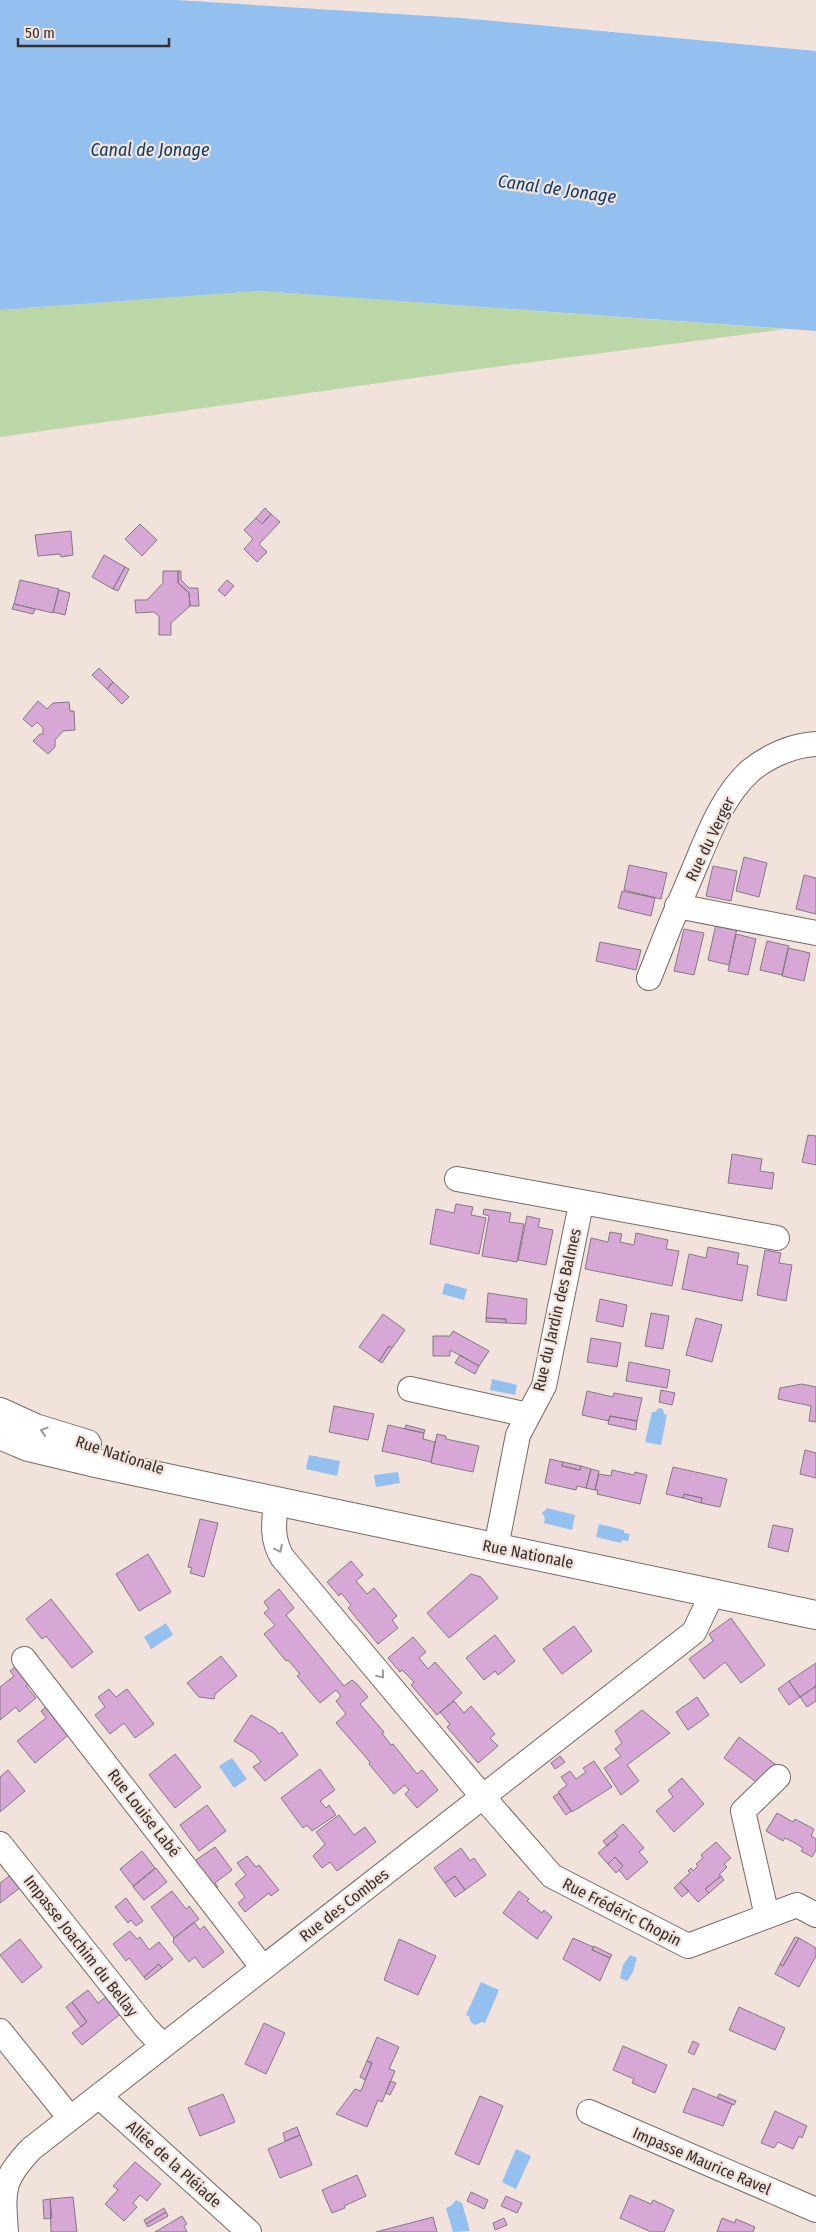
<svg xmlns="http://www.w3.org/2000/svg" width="816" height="2232" font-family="'Fira Sans Condensed',sans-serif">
<rect width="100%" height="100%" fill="#f1e2db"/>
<path fill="#bbd7a8" d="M260,291L786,329L457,372L0,437V310Z"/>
<path fill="#93c0ef" d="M0,0H176L461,18L816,51V331L260,291L0,310Z
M445,1283L467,1289L464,1300L442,1294Z
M492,1379L517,1385L515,1395L490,1390Z
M659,1408L663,1409L664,1414L667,1415L661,1445L645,1442L652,1412H655Z
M309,1455L340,1461L337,1476L306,1469Z
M398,1472L400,1483L376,1487L374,1475Z
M547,1508L575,1515L572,1530L544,1523L545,1518L542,1513Z
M599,1524L624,1530V1533L630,1534L628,1541L622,1540L621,1543L596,1537Z
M166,1623L173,1635L151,1649L144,1637Z
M232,1758L247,1779L234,1788L219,1766Z
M630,1955L637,1958L633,1972L627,1981L620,1978L623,1965Z
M481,1982L499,1990L485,2023L482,2022L475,2025L470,2021L469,2016L466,2015Z
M516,2149L531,2156L516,2189L502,2182Z
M456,2200L462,2203L470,2231L453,2232L446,2208L451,2206Z"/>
<path fill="#d7a7d5" stroke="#837982" d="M265,508L271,514L262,524L256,518Z
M271,514L280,522L259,544L267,552L257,562L244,549L253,539L244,530L256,518L262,524Z
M140,524L157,540L142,556L125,539Z
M71,531L73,555L61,557L60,554L38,556L35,535Z
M104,555L125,567L113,589L92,577Z
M125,567L129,569L118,591L113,589Z
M163,571H178V583L189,593L190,606L171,623V635H159V616L154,612L136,613L135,600H147L163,583Z
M178,571H181V580L189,588H198L199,606H190L189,593L178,583Z
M20,580L59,589L53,613L14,604Z
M227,580L234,586L225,596L218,590Z
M59,590L70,593L65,615L53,612Z
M14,604L35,609L33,614L12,609Z
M99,668L113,682L107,689L92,675Z
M113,682L129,697L122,704L107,689Z
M38,701L47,709L53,703L69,702L70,711H74L75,730L63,731L55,740V747L48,754L33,741L40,734H43V728L37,722L32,727L23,719Z
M744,857L767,863L759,897L736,891Z
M629,865L667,873L661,899L624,890Z
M713,866L737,871L731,901L706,896Z
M804,875L816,878V914L796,909Z
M622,891L655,898L651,916L618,908Z
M716,924L737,928L729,965L708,960Z
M684,929L704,933L694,975L674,971Z
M736,934L756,939L748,975L728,971Z
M767,941L789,946L782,975L760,970Z
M600,942L641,950L636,970L596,961Z
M788,948L810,953L804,981L782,976Z
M808,1135L816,1136V1165L802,1162Z
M732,1154L762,1159L760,1171L774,1173L772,1189L728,1183Z
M456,1204L473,1207L471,1215L486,1218L479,1254L430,1244L436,1209L454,1213Z
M484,1209L511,1213L509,1222L524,1224L517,1262L482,1256L489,1216L483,1214Z
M527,1216L540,1219L538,1227L553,1230L546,1265L518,1260Z
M610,1232L622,1234L620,1242L634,1245L636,1233L668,1240L666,1249L679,1251L672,1286L585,1269L591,1238L608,1242Z
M708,1247L739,1253L737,1264L748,1266L742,1301L682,1289L689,1254L706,1258Z
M765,1250L781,1253L779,1263L792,1265L786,1301L757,1295Z
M488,1293L527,1299L526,1324L506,1323V1319L486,1318Z
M600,1299L627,1305L623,1327L596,1321Z
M651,1313L669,1316L663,1349L645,1346Z
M383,1314L405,1330L392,1348L389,1346L379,1361L359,1347Z
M486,1318L506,1319V1323L486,1322Z
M696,1318L722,1325L712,1362L686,1355Z
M453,1331L489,1351L479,1366L450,1350V1356H433V1336H450Z
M591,1338L621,1343L617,1367L587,1362Z
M389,1346L392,1348L382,1363L379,1361Z
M460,1355L479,1366L475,1374L455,1363Z
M629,1362L670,1370L667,1388L626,1381Z
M802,1384L816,1387V1422L809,1421L811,1406L778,1399L780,1388Z
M661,1390L675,1393L672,1405L659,1402Z
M587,1391L613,1397L614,1393L642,1398L637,1421L610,1416L609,1421L582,1415Z
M334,1406L374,1414L368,1440L329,1432Z
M610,1416L637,1421L636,1430L608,1424Z
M388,1425L424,1433L423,1439L435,1442L431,1462L382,1451Z
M406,1425L425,1430L424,1433L405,1429Z
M437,1434L446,1436V1439L479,1446L473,1472L431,1463Z
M805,1450L816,1453V1478L800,1474Z
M550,1459L563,1462L562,1466L580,1470L581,1466L591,1469L586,1488L577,1486L576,1490L545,1483Z
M563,1462L581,1466L580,1470L562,1466Z
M673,1467L727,1479L720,1507L701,1503L702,1498L684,1494L683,1498L666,1494Z
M591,1469L599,1471L595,1490L586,1488Z
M612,1470L634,1475L635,1472L647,1475L640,1504L597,1494L598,1490H595L599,1474L611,1476Z
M684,1494L702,1498L701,1503L683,1498Z
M200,1519L218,1523L204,1577L190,1573L192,1568L188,1567Z
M773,1525L793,1529L788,1552L768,1547Z
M148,1554L171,1592L139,1611L116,1574Z
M351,1561L363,1575L356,1581L367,1594L374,1588L397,1616L392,1620L398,1628L378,1644L348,1608L351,1605L341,1593L339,1596L327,1582Z
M471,1574L481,1577L498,1598L449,1638L427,1613Z
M279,1589L294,1608L286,1615L344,1686L352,1680L357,1684L368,1697L360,1704L384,1732L382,1733L391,1745L393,1744L417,1774L422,1770L438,1790L417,1808L405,1794L409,1790L405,1785L394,1794L369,1764L370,1762L336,1723L346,1714L336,1701L341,1696L336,1690L320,1703L297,1676L300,1674L288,1660L286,1661L264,1634L275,1625L264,1613L269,1609L264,1602Z
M51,1599L93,1652L72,1668L46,1636L42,1639L26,1619Z
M731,1618L765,1665L741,1683L725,1662L704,1679L689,1659L713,1641L709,1634Z
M574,1626L592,1651L562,1674L543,1649Z
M495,1635L515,1661L498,1675L495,1671L484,1680L466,1658Z
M413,1637L426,1652L419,1658L428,1669L435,1662L462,1693L437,1715L411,1685L414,1682L402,1670L400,1672L388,1658Z
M221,1656L237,1676L215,1694L214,1699L199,1697L187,1683Z
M20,1663L33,1680L26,1686L36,1698L19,1712L16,1707L0,1720V1687L14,1676L10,1671Z
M816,1663V1686L800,1697L789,1681Z
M789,1681L800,1697L789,1705L778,1689Z
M816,1686V1701L807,1707L800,1697Z
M109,1689L116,1697L127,1689L154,1724L135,1738L124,1723L110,1734L95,1715L105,1707L98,1697Z
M697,1697L709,1715L688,1730L676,1712Z
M454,1701L464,1713L471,1706L495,1734L490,1738L498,1746L478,1763L447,1727L450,1724L440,1712Z
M51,1703L73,1731L35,1763L17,1741L46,1718L41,1711Z
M642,1710L670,1733L627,1765L639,1781L621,1795L604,1768L621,1756L615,1749L622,1743L615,1731Z
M251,1715L275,1729L279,1734L282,1732L298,1755L265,1781L253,1767L261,1762L254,1753L234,1741Z
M739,1737L779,1767L764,1788L724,1758Z
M175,1754L201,1787L175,1808L149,1775Z
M560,1756L565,1762L555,1769L551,1763Z
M594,1761L612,1787L572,1812L558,1792L567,1785L561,1777L570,1771L576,1779L586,1772L583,1768Z
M320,1769L335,1790L320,1801L326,1808L329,1805L336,1815L312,1831L307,1825L303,1828L281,1798Z
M8,1770L25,1791L0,1812V1777Z
M682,1778L704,1804L674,1832L656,1811L673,1797L668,1790Z
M559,1793L571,1811L566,1815L553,1797Z
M207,1805L226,1831L199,1851L180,1825Z
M777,1813L793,1822L795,1819L814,1829L811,1836L816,1839V1850L812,1857L801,1851L803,1848L795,1843L785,1838L783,1841L766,1831Z
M339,1815L354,1835L365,1827L376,1842L337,1871L330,1862L322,1868L313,1856L325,1844L316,1832Z
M623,1824L644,1848L639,1852L648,1862L627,1880L619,1870L623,1866L615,1857L608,1864L598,1853L618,1836L614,1832Z
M614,1832L618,1836L607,1846L603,1841Z
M716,1842L731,1858L724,1864L727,1867L719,1875L721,1876L705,1889L709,1893L698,1902L680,1882L690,1873L688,1871L691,1868L693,1871L698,1866L696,1864L703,1858L701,1855Z
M215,1847L232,1870L215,1883L218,1887L213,1890L193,1862Z
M461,1848L470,1861L474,1858L486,1875L465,1890L455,1876L445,1883L434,1868Z
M142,1851L155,1868L133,1886L120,1869Z
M247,1856L256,1867L259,1865L279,1890L271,1896L269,1893L245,1912L238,1903L245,1897L235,1884L246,1875L237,1863Z
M615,1857L623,1866L616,1873L608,1864Z
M156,1868L167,1882L144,1900L133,1887Z
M16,1871L25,1884L0,1903V1883Z
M455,1876L465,1890L455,1897L445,1883Z
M721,1876L724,1880L709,1893L705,1889Z
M680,1882L689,1891L682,1897L674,1888Z
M172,1891L186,1909L189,1906L199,1919L174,1938L151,1907Z
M519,1891L529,1899L527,1901L542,1913L544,1910L552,1917L537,1939L503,1913Z
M126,1898L143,1921L136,1926L131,1920L128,1923L115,1907Z
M194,1922L200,1930L204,1926L224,1952L203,1968L195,1957L189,1962L173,1942L174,1938Z
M130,1931L137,1939L140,1937L149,1950L159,1942L173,1959L162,1968L159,1964L144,1977L129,1958L126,1961L113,1944Z
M795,1937L799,1938L783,1966L780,1964Z
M573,1938L593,1947L592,1950L610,1958L600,1981L563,1959Z
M799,1938L816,1948V1956L799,1987L775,1974L780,1964L783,1966Z
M20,1939L42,1967L22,1983L0,1955Z
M399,1939L436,1956L418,1995L384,1980Z
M594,1946L612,1955L610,1958L592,1950Z
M159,1964L162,1968L146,1980L144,1977Z
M88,1990L98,2003L111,1993L124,2011L82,2045L72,2033L87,2022L72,2002Z
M72,2002L87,2022L81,2027L66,2007Z
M739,2007L785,2028L775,2050L729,2030Z
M264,2023L285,2033L266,2074L245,2064Z
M377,2037L399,2047L389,2069L395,2071L382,2102L378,2100L367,2127L336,2114L355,2089L361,2091L372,2063L367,2061Z
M693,2041L699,2044L694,2055L688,2052Z
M623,2046L667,2065L655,2093L632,2083L634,2079L613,2070Z
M367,2061L372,2063L365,2080L360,2077Z
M390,2081L396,2083L390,2095L386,2093Z
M693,2088L732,2104L723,2126L683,2112Z
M223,2094L235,2122L200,2136L188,2108Z
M719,2094L736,2101L734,2105L717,2098Z
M480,2096L503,2106L479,2165L455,2154Z
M775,2111L807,2126L802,2138L799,2136L793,2149L778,2142L774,2148L761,2143Z
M297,2127L300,2135L285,2141L283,2133Z
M300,2135L312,2165L280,2178L268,2149Z
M135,2162L161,2184L147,2201L140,2195L133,2203L137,2207L124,2221L105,2204L118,2190L113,2186Z
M357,2175L366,2196L344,2206L345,2208L332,2213L322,2190Z
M471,2192L488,2200L484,2209L467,2201Z
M630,2195L651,2204L653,2200L674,2210L664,2232H651L620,2218Z
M506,2196L522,2203L517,2213L501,2206Z
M73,2197L77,2232H51L50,2199Z
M50,2199L52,2218L44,2219L43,2200Z
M164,2208L166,2212L146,2224L144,2220Z
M166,2212L168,2216L148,2227L146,2224Z
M182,2216L187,2224L184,2226L187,2232H155Z
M433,2217L437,2232H376Z
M504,2218L507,2225L495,2230L493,2223Z
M722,2218L735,2223L736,2219L755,2227L753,2232H717Z"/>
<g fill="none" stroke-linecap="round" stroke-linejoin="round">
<g stroke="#776964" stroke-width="26">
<path id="minor" d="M677,906L816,933
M649,978C662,944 676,910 691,876C706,841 721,797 750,771C768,756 793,745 816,744
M457,1179L777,1238
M410,1389L528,1415
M276,1502C274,1522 271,1538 282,1557L483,1797L552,1876L688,1946L797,1905L816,1915
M496,1547L518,1435L544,1386L581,1204
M24,1659L263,1968
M0,1844L146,2028L163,2046
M767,1916L743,1811L778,1777
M0,2031L70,2118
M99,2096L249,2232
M589,2112L816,2210
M6,2232C3,2190 1,2181 31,2149L694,1632L713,1592"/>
</g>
<g stroke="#776964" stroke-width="30">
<path id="major" d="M0,1412L35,1428L87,1444
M0,1435L28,1447L91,1462L816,1615"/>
</g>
<use href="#minor" stroke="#fff" stroke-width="24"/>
<use href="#major" stroke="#fff" stroke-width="28"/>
</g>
<defs><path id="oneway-chevron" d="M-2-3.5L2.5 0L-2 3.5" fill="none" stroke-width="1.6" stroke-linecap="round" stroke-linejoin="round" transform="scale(1.25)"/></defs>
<g stroke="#9a9796">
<use href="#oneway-chevron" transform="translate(44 1431) rotate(-163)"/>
<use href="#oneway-chevron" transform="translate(279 1549) rotate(64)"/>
<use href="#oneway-chevron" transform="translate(381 1675) rotate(50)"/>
</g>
<g text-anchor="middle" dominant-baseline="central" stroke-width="4.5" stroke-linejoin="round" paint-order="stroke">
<g font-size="16" fill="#352f2d" stroke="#f1e2db">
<text transform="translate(710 839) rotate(-64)">Rue du Verger</text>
<text transform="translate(557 1310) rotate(-77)">Rue du Jardin des Balmes</text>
<text transform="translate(120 1455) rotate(18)">Rue Nationale</text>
<text transform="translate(528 1554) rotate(11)">Rue Nationale</text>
<text transform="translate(144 1813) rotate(52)">Rue Louise Labé</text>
<text transform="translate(344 1905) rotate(-38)">Rue des Combes</text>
<text transform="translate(622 1912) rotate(27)">Rue Frédéric Chopin</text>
<text transform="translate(81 1946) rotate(52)">Impasse Joachim du Bellay</text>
<text transform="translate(702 2161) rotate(23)">Impasse Maurice Ravel</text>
<text transform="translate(174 2164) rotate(42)">Allée de la Pléiade</text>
</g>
<g font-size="18" font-style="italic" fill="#0c3d67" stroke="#f1e2db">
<text x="150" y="150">Canal de Jonage</text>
<text transform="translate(557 189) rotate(8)">Canal de Jonage</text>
</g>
</g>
<path d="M18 38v8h151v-8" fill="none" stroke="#352f2d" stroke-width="2.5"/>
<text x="25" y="38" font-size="15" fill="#352f2d" stroke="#f1e2db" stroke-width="4" paint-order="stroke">50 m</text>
</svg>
